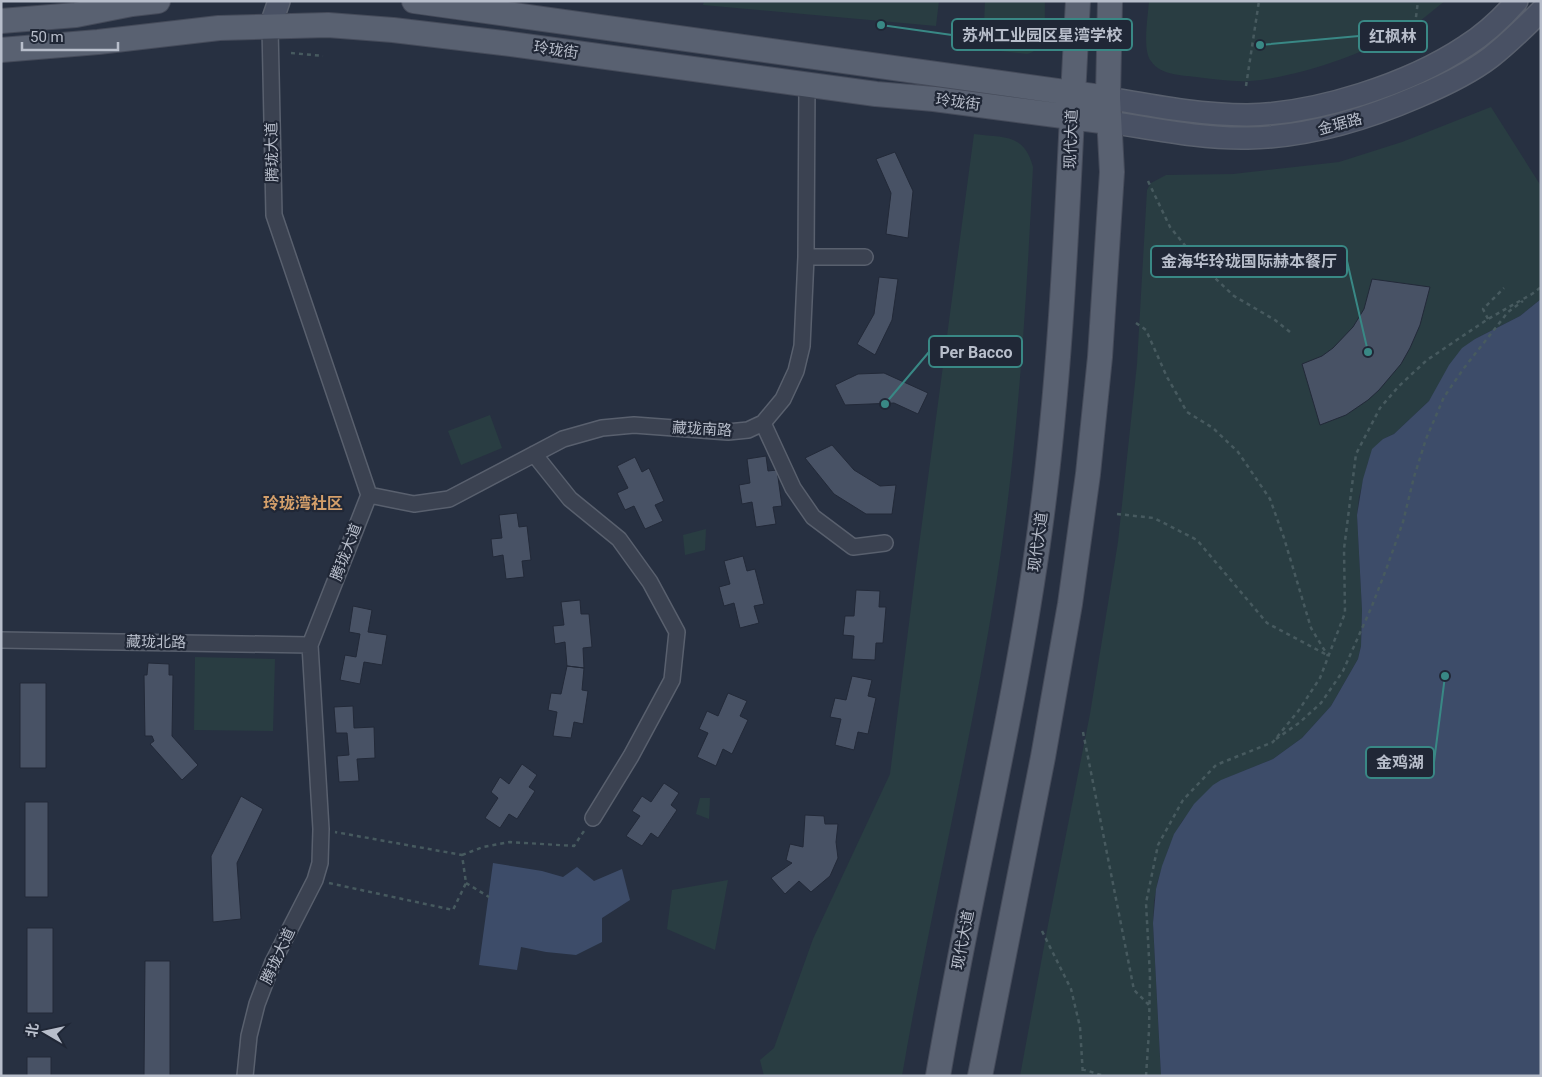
<svg xmlns="http://www.w3.org/2000/svg" width="1542" height="1077" font-family="Roboto,'Noto Sans SC',sans-serif">
<rect width="100%" height="100%" fill="#273041"/>
<path fill="#293d42" d="M704,1H939L936,26L703,5Z
M985,1H1045C1044,19 1049,49 1027,54L983,49Z
M1149,1H1445C1432,11 1419,23 1405,31C1362,54 1299,77 1250,81C1232,82 1214,79 1196,77C1181,75 1160,75 1151,61C1142,50 1148,16 1149,1Z
M1491,107L1541,186V299L1520,316L1475,339L1429,401L1394,434L1383,439L1368,462L1359,497L1357,515L1362,610L1361,646L1358,659L1331,706L1302,738L1273,759L1222,780L1182,821L1169,847L1158,880L1154,901L1153,923L1161,1076H1020L1048,925L1090,714L1118,542L1137,364L1147,190L1151,183L1166,175L1233,174L1339,162L1402,142Z
M974,134C1004,138 1024,133 1033,167C1026,307 1018,447 996,585C970,750 930,912 902,1076H764L760,1060L774,1048L813,939L890,774L916,568Z
M490,415L502,448L461,465L448,431Z
M706,529L705,550L685,555L683,535Z
M195,657L275,659L273,731L194,730Z
M700,798H710L709,819L696,814Z
M728,880L715,950L667,929L672,890Z"/>
<path fill="#3d4c69" d="M1541,299V1076H1161L1153,923L1156,889L1162,866L1174,834L1194,804L1213,785L1221,780L1273,759L1302,738L1331,706L1358,659L1361,646L1362,610L1357,515L1363,479L1372,449L1383,439L1394,434L1429,401L1449,365L1462,348L1475,339L1520,316Z
M493,863L542,871L563,877L577,867L594,881L622,869L630,900L602,918V942L576,955L546,952L521,947L517,970L479,965Z"/>
<path fill="#485265" stroke="#222938" d="M895,152L913,191L908,238L886,234L891,193L876,159Z
M879,277L898,279L892,320L875,355L857,344L874,314Z
M1372,279L1430,287L1420,325L1410,348L1401,364L1379,390L1368,400L1346,415L1320,425L1302,364L1322,356L1333,348L1353,327L1364,309Z
M884,373L928,393L918,414L894,403L845,405L835,385L858,374Z
M832,445L854,470L880,486L896,485L892,514H866L834,494L805,458Z
M766,456L768,471L777,470L782,506L773,507L776,524L756,527L752,502L742,504L739,485L750,483L747,459Z
M635,457L642,472L649,468L664,501L655,505L663,521L645,529L634,506L625,510L617,493L628,488L617,466Z
M517,513L519,527L527,526L531,560L522,561L524,577L506,579L503,555L493,557L491,539L502,538L499,515Z
M743,556L747,571L755,569L764,604L754,606L759,623L740,628L734,603L724,606L719,587L730,584L724,561Z
M856,590L880,591L879,607H886L883,643H876L875,660L852,659L854,636L843,635L845,616H854Z
M580,600L581,614H589L592,647L583,648L584,668L567,666L565,642L555,644L553,626L564,625L561,602Z
M353,606L372,610L368,632L387,635L382,665L364,662L360,684L340,680L345,655L356,657L360,634L349,632Z
M148,663L169,664V675H173L172,736L198,765L182,780L150,744L154,741L152,736H145L144,675H147Z
M567,666L584,668L582,690L588,691L583,724L574,722L571,738L553,736L557,712L548,710L551,693L561,694Z
M852,676L872,680L868,696L876,698L868,734L858,732L854,750L835,745L841,719L830,717L835,698L846,700Z
M20,683H46V768H20Z
M728,693L747,701L740,716L748,720L732,754L723,749L716,766L697,757L708,733L699,729L707,711L718,716Z
M353,706L354,728L374,727L375,758L357,759L359,781L339,782L337,756L349,755L347,733H336L334,707Z
M522,764L537,775L529,787L535,791L517,819L509,814L500,828L485,818L498,798L491,792L500,777L509,784Z
M664,783L679,793L671,805L677,810L658,838L651,833L642,846L626,836L640,816L632,811L642,796L651,802Z
M241,796L263,809L237,863L241,919L213,922L211,856Z
M25,802H48V897H25Z
M805,815L824,816L825,824H838L836,842L838,858L830,876L811,892L799,881L785,894L771,878L792,863L786,860L790,844L803,847Z
M27,928H53V1013H27Z
M145,961H170V1076H144Z
M27,1057H51V1076H27Z"/>
<g fill="none" stroke-linecap="round" stroke-linejoin="round">
<g stroke="#59606e" stroke-width="18">
<path id="minor" d="M806,257H865
M763,423L793,488L813,517L853,547L885,543
M534,454L570,499L619,539L650,582L677,632L672,680L631,756L593,818
M369,495L414,504L449,499L563,439L602,428L634,425L728,432L748,430L763,423L783,399L796,371L802,346L806,257L807,85
M1,640L310,645
M245,1076L249,1036L257,1004L273,962L315,880L320,863L321,829L310,645L369,495L274,215L270,27"/>
</g>
<g stroke="#59606e" stroke-width="24">
<path id="secondary" d="M270,27L279,1
M1108,98C1154,106 1200,115 1247,115C1316,114 1409,84 1466,46C1485,34 1502,18 1517,1
M1109,122C1155,129 1201,139 1248,138C1307,137 1364,120 1417,97C1443,86 1469,74 1491,57C1509,43 1525,27 1541,11"/>
</g>
<g stroke="#454b5a" stroke-width="26">
<path id="primary" d="M414,1L1108,98
M1,21L76,15L132,4L158,1
M1,50L98,42L219,28L328,25L393,30L503,43L876,94L934,99L1109,122
M938,1076C969,893 1015,713 1040,529C1064,354 1068,177 1078,1
M980,1076L1043,757L1070,604L1088,474L1100,357L1112,172L1108,98L1110,1"/>
</g>
<path stroke="#475a5f" stroke-width="2.5" stroke-dasharray="4 4" stroke-linecap="butt" d="M1414,33L1418,1
M291,53L323,56
M1246,86L1259,1
M1148,181L1170,227L1201,265L1234,296L1275,320L1290,332
M1488,319L1483,309L1504,288
M1136,323L1146,330L1167,377L1187,412L1213,428L1238,452L1270,499L1284,538L1311,628L1328,656
M1117,514L1154,518L1197,540L1267,623L1327,655
M1083,732L1134,990L1150,1006
M1276,739L1299,723L1321,703L1343,671L1372,606L1387,567L1403,522L1414,477L1426,439L1444,397L1464,368L1508,312L1523,301
M462,855L483,847L510,842L574,846L586,828
M329,883L453,910L466,883L462,855L335,832
M466,883L489,897
M1042,931L1071,989L1080,1027L1083,1076
M1082,1069L1104,1076
M1146,1076L1149,1031L1150,976L1146,903L1158,845L1183,800L1216,765L1273,742L1299,710L1320,678L1345,613L1344,549L1356,454L1380,408L1399,386L1427,360L1488,319L1532,294L1541,287"/>
<use href="#minor" stroke="#3b4251" stroke-width="15"/>
<use href="#secondary" stroke="#495164" stroke-width="21"/>
<use href="#primary" stroke="#596171" stroke-width="24"/>
</g>
<g text-anchor="middle" dominant-baseline="central" stroke-width="4.5" stroke-linejoin="round" paint-order="stroke">
<g font-size="15" fill="#b8becb" stroke="#202736">
<text transform="translate(556 50) rotate(8)">玲珑街</text>
<text transform="translate(958 102) rotate(7)">玲珑街</text>
<text transform="translate(1340 124) rotate(-15)">金琚路</text>
<text transform="translate(1071 139) rotate(-88)">现代大道</text>
<text transform="translate(272 152) rotate(-91)">腾珑大道</text>
<text transform="translate(702 429) rotate(3)">藏珑南路</text>
<text transform="translate(1038 542) rotate(-82)">现代大道</text>
<text transform="translate(346 552) rotate(-69)">腾珑大道</text>
<text transform="translate(156 642) rotate(1)">藏珑北路</text>
<text transform="translate(963 940) rotate(-79)">现代大道</text>
<text transform="translate(278 956) rotate(-65)">腾珑大道</text>
</g>
<g font-size="16" font-weight="bold" fill="#d49f6a" stroke="#202736">
<text x="303" y="503">玲珑湾社区</text>
</g>
</g>
<path fill="none" stroke="#398885" stroke-width="2" d="M881 25L952 35M1260 45L1359 36M1368 352L1347 261M885 404L929 352M1445 676L1434 762"/>
<g fill="#398885" stroke="#202736" stroke-width="2">
<circle cx="881" cy="25" r="5"/>
<circle cx="1260" cy="45" r="5"/>
<circle cx="1368" cy="352" r="5"/>
<circle cx="885" cy="404" r="5"/>
<circle cx="1445" cy="676" r="5"/>
</g>
<g fill="#202736" stroke="#398885" stroke-width="2">
<rect x="952" y="19" width="180" height="31" rx="5"/>
<rect x="1359" y="21" width="68" height="31" rx="5"/>
<rect x="1151" y="246" width="196" height="31" rx="5"/>
<rect x="929" y="336" width="93" height="31" rx="5"/>
<rect x="1366" y="747" width="68" height="31" rx="5"/>
</g>
<g font-size="16" text-anchor="middle" font-weight="bold" fill="#b8becb">
<text x="1042" y="41">苏州工业园区星湾学校</text>
<text x="1393" y="42">红枫林</text>
<text x="1249" y="267">金海华玲珑国际赫本餐厅</text>
<text x="976" y="358">Per Bacco</text>
<text x="1400" y="768">金鸡湖</text>
</g>
<rect width="1542" height="1077" fill="none" stroke="#b8becb" stroke-width="5"/>
<g transform="translate(45 1032) rotate(279)" stroke="#202736" stroke-width="4" paint-order="stroke">
<path d="M0-4L9 19L0 12L-9 19Z" fill="#b8becb"/>
<text y="-8" font-size="14" font-weight="bold" text-anchor="middle" fill="#b8becb">北</text>
</g>
<path d="M22 42v8h96v-8" fill="none" stroke="#b8becb" stroke-width="2.5"/>
<text x="30" y="42" font-size="15" fill="#b8becb" stroke="#202736" stroke-width="4" paint-order="stroke">50 m</text>
</svg>
